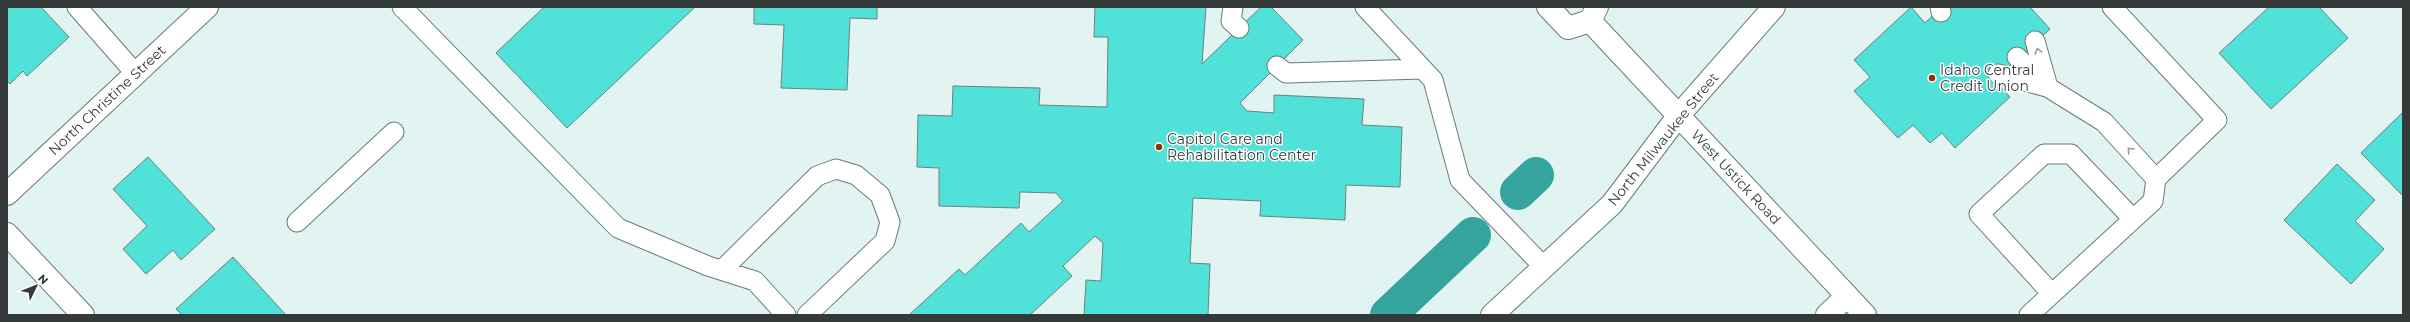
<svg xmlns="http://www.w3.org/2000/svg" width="2410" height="322" font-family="Montserrat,sans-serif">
<rect width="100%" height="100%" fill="#e1f4f2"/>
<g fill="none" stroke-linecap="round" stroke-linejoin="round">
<path stroke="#36a49e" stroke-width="36" d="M1518,192L1536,175
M1388,315L1473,235"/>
</g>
<path fill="#50e1d8" stroke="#6f807e" d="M7,7H41L69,37L27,76L23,71L10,84L7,81Z
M544,7H695L567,128L496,53Z
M754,7H877V19L850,18L847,90L781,88L784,25L754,24Z
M1095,7H1206L1202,64L1261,7H1271L1303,40L1240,103L1247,111L1274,113V95L1364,99L1362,125L1402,127L1400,187L1346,185L1345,220L1260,216L1261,201L1193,198L1190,263L1210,264L1208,315H1084L1086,280L1101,281L1103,243L1095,236L1063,266L1072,276L1030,315H909L959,269L965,275L1021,223L1029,232L1063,201L1056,193L1020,192L1019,208L939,206V168L917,167L918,115L952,116L953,86L1040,88L1039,105L1107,107L1108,37H1094Z
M1911,7L1925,23L1942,7H2030L2050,29L1994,80L2010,97L1955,148L1942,133L1930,143L1913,125L1898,138L1854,91L1870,77L1854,60Z
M2269,7H2319L2348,38L2271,109L2219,53Z
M2403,112V196L2361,153Z
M148,157L215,229L181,260L173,250L146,274L123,249L147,226L113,189Z
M2337,164L2375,200L2355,221L2384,249L2351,284L2284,220Z
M233,257L286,315H182L176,309Z"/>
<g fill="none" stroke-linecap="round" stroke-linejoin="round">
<g stroke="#6a7b79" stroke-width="21">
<path id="lane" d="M77,7L135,73
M402,7L618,228L708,266L755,281L786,315
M1233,7L1231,21L1239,28
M1365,7L1433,80L1460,180L1544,267
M1940,7L1941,12
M2035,41L2048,87
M2017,57L2049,88L2104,122L2156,179
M1277,66L1286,73L1423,69
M1998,74L2047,87
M297,222L394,132
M722,270L817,176L836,169L856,175L880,195L890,222L885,241L807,315
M2052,294L1979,214L2044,154H2071L2133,219
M2029,315L2153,201L2156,179L2217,120L2112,7"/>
</g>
<g stroke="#6a7b79" stroke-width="24">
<path id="street" d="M7,194L207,7
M7,234L83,315
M1827,315L1847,296"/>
</g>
<g stroke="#6a7b79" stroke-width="24">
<path id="secondary" d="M1548,7L1568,28L1590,21L1597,7
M1590,21L1865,315
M1492,315L1612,204L1679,115L1774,7"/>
</g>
<use href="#lane" stroke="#fff" stroke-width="19"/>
<use href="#street" stroke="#fff" stroke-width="22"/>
<use href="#secondary" stroke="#fff" stroke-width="22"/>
</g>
<defs><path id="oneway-chevron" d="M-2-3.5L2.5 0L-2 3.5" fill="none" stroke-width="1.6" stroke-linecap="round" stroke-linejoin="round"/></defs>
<g stroke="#999c9c">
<use href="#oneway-chevron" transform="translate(2038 51) rotate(-106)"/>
<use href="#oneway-chevron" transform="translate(2130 150) rotate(-133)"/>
</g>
<g fill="#963003" stroke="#fff" stroke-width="1.5">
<circle cx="1932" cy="78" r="4"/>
<circle cx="1159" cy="147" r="4"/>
</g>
<g text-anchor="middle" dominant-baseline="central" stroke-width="3" stroke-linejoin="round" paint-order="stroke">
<g font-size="14" fill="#333a39" stroke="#fff" text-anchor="start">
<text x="1940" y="70">Idaho Central<tspan x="1940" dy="16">Credit Union</tspan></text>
<text x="1167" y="139">Capitol Care and<tspan x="1167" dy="16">Rehabilitation Center</tspan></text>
</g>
<g font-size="14" fill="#333a39" stroke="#fff">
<text transform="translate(107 100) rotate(-43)">North Christine Street</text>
<text transform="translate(1663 139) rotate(-51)">North Milwaukee Street</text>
<text transform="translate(1736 177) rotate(47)">West Ustick Road</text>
</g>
</g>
<rect width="2410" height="322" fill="none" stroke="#333a39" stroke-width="16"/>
<g transform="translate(36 286) rotate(47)" stroke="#ffffff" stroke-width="3" paint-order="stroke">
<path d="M0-3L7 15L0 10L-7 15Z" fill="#333a39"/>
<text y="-6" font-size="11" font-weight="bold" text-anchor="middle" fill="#333a39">N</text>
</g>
</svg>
